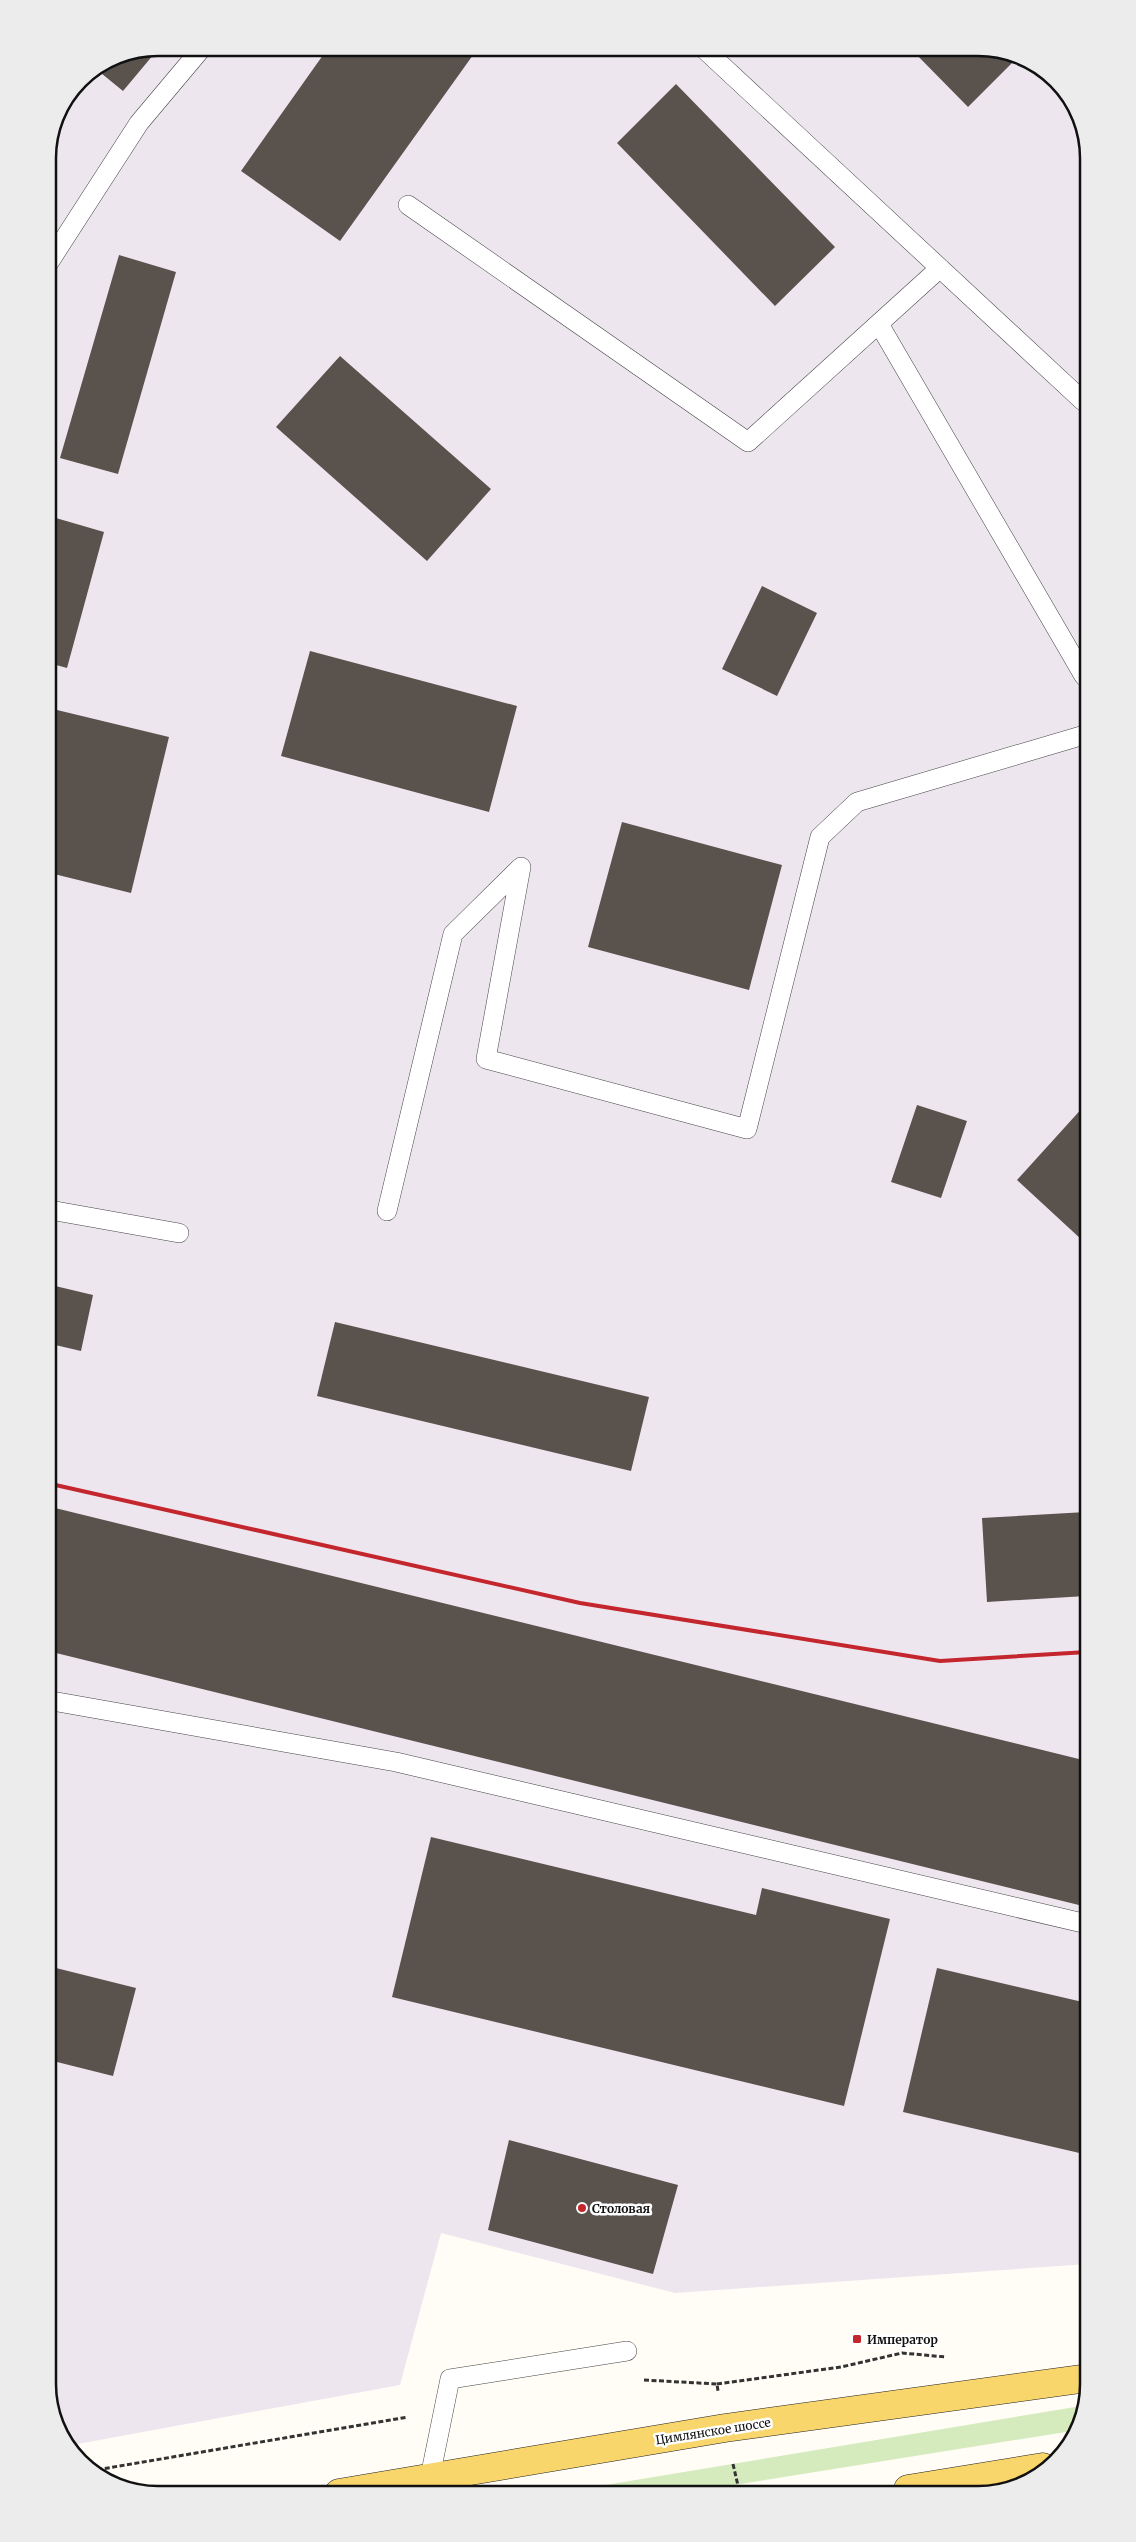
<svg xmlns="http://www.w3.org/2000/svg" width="1136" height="2542" font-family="Merriweather,serif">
<rect width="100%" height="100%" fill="#fffdf5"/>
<path fill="#eee6ef" d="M159,48H985L1045,70L1083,123L1088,2264L675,2293L441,2233L400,2385L72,2445L53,2419L48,152L56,116L80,80L116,56Z"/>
<path fill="#d5ebbd" d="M1081,2406L1072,2431L696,2491H569Z"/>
<path fill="#5a524d" d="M159,48L123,91L96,69L116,56Z
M328,48H478L340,241L241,171Z
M910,48H985L1016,59L968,107Z
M676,84L835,247L775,306L617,143Z
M119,255L176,272L118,474L60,458Z
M340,356L491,489L427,561L276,427Z
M49,516L104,532L67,668L49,663Z
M762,586L817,613L777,696L722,669Z
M310,651L517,706L489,812L281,756Z
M57,710L169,737L131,893L50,873L49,743Z
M622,822L782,865L749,990L588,947Z
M917,1105L967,1121L941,1198L891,1182Z
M1085,1105V1237L1082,1240L1017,1180Z
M51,1285L93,1295L81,1351L51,1344Z
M335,1322L649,1397L631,1471L317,1396Z
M51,1507L1087,1761V1907L52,1652Z
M1086,1512V1596L987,1602L982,1518Z
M431,1837L756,1915L762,1888L890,1919L844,2106L392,1997Z
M52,1967L136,1988L113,2076L53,2061Z
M937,1968L1087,2003L1088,2155L903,2112Z
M509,2140L678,2185L653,2274L488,2230Z"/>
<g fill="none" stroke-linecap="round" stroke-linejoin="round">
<g stroke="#444" stroke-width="20">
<path id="service" d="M703,48L1083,401
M408,205L748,442L940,268
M48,264L139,123L202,48
M879,324L1084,676
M50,1210L179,1233
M387,1211L453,934L521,867L486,1059L747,1129L820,837L857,802L1084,735
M52,1701L396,1762L1087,1924
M430,2477L450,2379L627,2351"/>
</g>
<g stroke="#222" stroke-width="29">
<path id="primary" d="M908,2489L1043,2467
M339,2493L725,2428L1088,2378"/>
</g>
<path stroke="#333" stroke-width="3" stroke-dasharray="5 2.5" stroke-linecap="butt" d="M644,2380L717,2384L718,2391
M717,2384L841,2367L902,2353L946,2357
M733,2464L739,2490
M90,2471L408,2417"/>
<use href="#service" stroke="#fff" stroke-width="19"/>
<use href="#primary" stroke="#f9d66b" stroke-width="28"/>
<path stroke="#c4262e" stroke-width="4" d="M51,1484L580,1603L940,1661L1087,1652"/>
</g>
<g fill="#c4262e" stroke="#fff" stroke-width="2">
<circle cx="582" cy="2208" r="5"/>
<rect x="852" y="2334" width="10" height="10" rx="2.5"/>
</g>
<g text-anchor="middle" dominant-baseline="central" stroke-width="5" stroke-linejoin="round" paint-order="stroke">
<g font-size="12" font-weight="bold" fill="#111" stroke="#fff" text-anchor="start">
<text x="592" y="2208">Столовая</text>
<text x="867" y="2339">Император</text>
</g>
<g font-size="12" fill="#111" stroke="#fff">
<text transform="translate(713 2431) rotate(-9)">Цимлянское шоссе</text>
</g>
</g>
<path d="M0 0H1136V2542H0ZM158 56H978A102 102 0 0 1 1080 158V2384A102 102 0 0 1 978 2486H158A102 102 0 0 1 56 2384V158A102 102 0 0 1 158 56Z" fill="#ececec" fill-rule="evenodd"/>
<path fill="none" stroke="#111" stroke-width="2.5" d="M158 56H978A102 102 0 0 1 1080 158V2384A102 102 0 0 1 978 2486H158A102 102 0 0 1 56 2384V158A102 102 0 0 1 158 56Z"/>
</svg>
